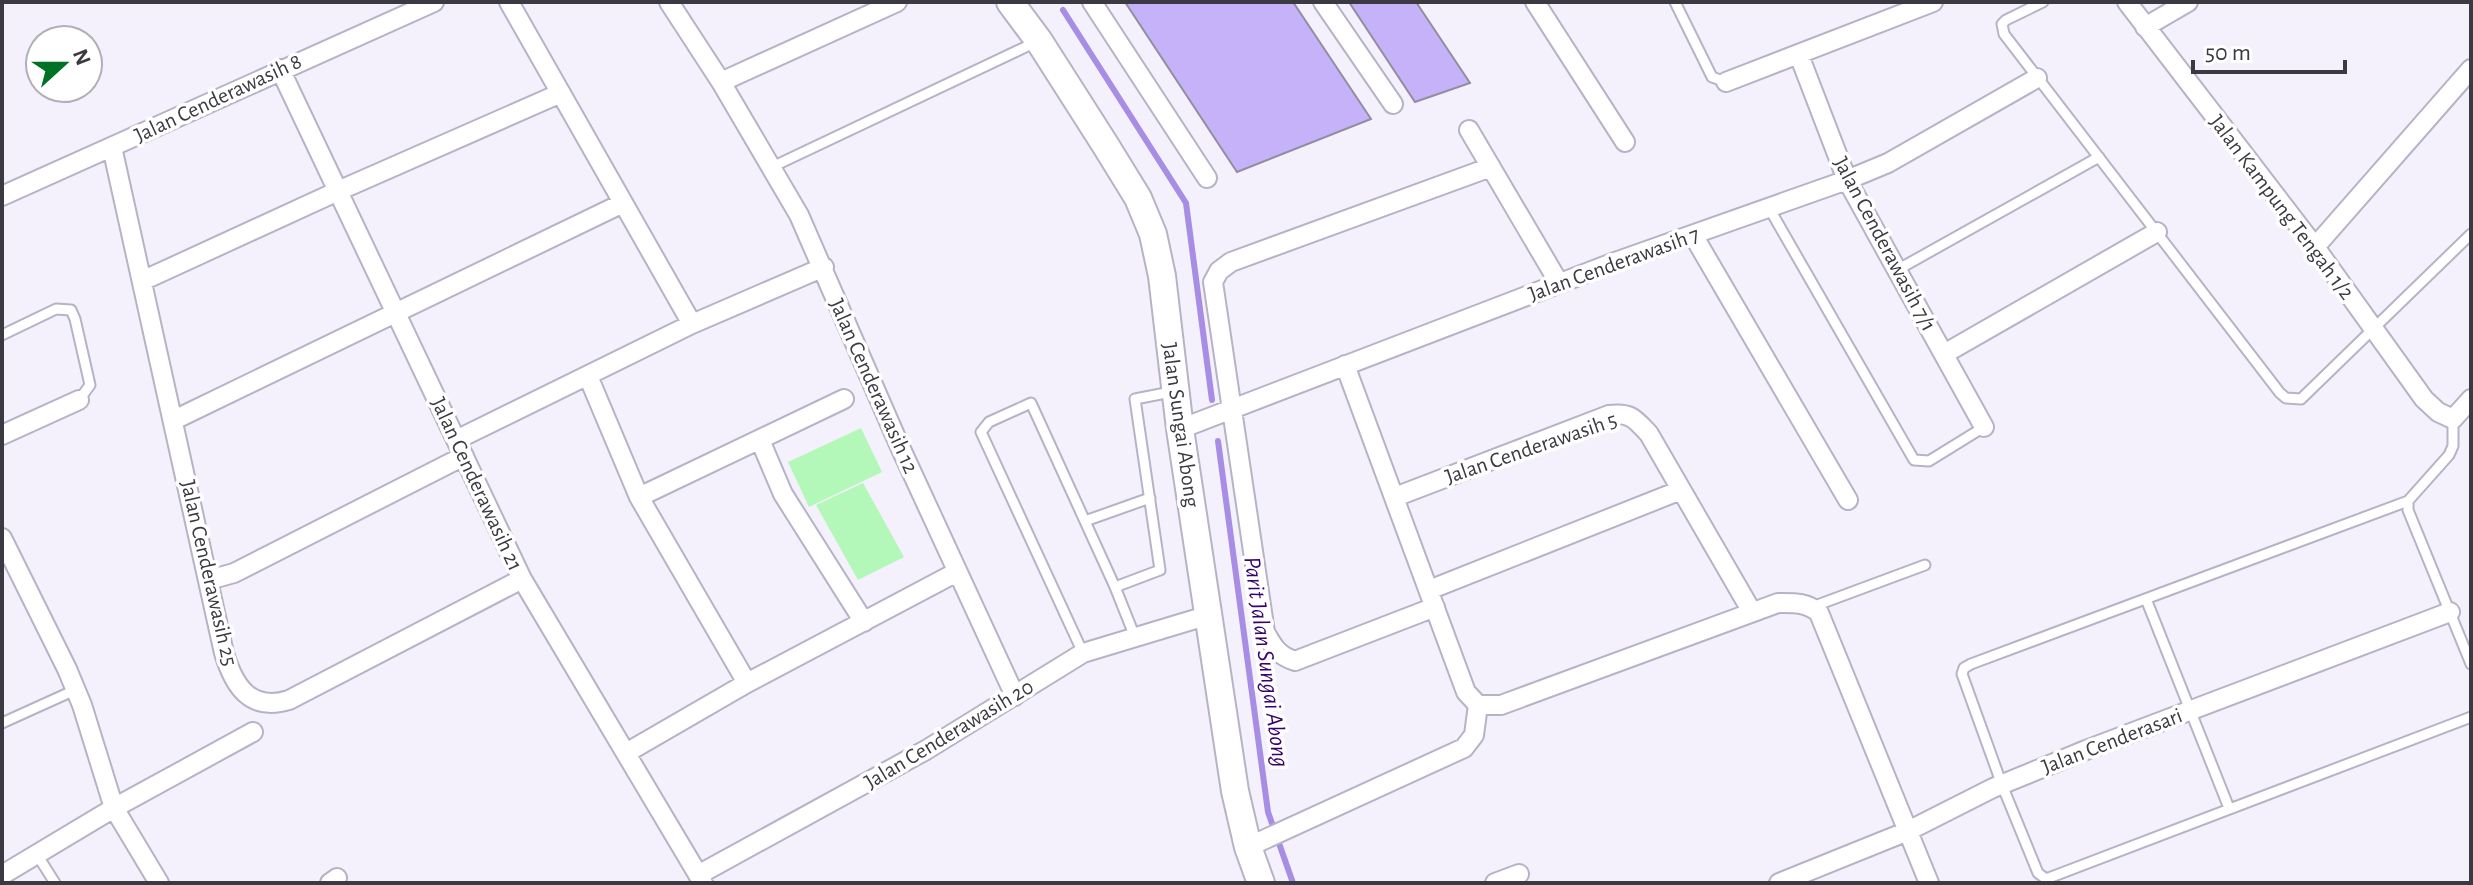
<svg xmlns="http://www.w3.org/2000/svg" width="2473" height="885" font-family="'Alegreya Sans',sans-serif">
<rect width="100%" height="100%" fill="#f4f1fd"/>
<path fill="#b3f8b9" d="M861,428L882,472L809,507L788,462Z
M863,483L904,557L858,580L816,505Z"/>
<g fill="none" stroke-linecap="round" stroke-linejoin="round">
<path stroke="#a78de3" stroke-width="6" d="M1063,10L1186,203L1212,400
M1218,441L1268,812L1293,883"/>
</g>
<path fill="#c6b2f9" stroke="#928ea1" stroke-width="2" d="M1125,2H1293L1371,119L1237,172Z
M1349,2H1416L1470,83L1415,102Z"/>
<g fill="none" stroke-linecap="round" stroke-linejoin="round">
<g stroke="#b7b3c6" stroke-width="13">
<path id="lane" d="M1675,2L1712,77L1726,82
M2043,2L2006,20L2002,24L2004,34L2280,393L2286,398L2301,399L2471,234
M772,167L1036,42
M1769,208L1914,460L1929,461L1984,427
M1897,270L2099,157
M2,335L56,309L71,310L75,319L90,385L79,400
M2453,419V446L2449,455L2408,501L1971,664L1964,668L1962,674L2002,785L2038,873L2046,879L2471,717
M2408,501V510L2471,664
M1085,521L1150,498
M1115,587L1160,570L1135,399L1171,392
M2146,599L2229,808
M1812,607L1925,565
M1083,653L981,432L989,422L1031,403L1115,587L1135,637
M2,723L75,690
M36,853L55,883"/>
</g>
<g stroke="#b7b3c6" stroke-width="22">
<path id="street" d="M509,2L692,324
M669,2L721,82L799,215L901,449L1015,696
M1092,2L1207,178
M1323,2L1393,104
M1535,2L1625,142
M2127,2L2315,247L2424,399L2438,412L2453,419L2471,399
M2145,27L2188,2
M1799,55L1847,180L1984,427
M280,69L522,579L703,883
M721,82L897,2
M1726,82L1933,2
M1469,130L1559,283
M112,147L224,653C234,686 250,712 289,700L522,579
M2,196L434,2
M1693,235L1848,500
M2315,247L2471,69
M142,281L338,191L561,93
M1944,354L2157,232
M1345,365L1466,692L1478,705
M588,376L639,497L747,683
M174,420L623,203
M1180,429L1615,262L1847,180L1888,163L2037,78
M2,435L79,400
M456,440L692,324L824,267
M760,440L783,494L864,622
M639,497L844,399
M1395,497L1609,415C1631,412 1635,419 1649,434L1752,612
M2,538L67,669L82,705L114,808L159,883
M209,580L234,573L464,456
M1429,590L1681,490
M1435,607L1295,661C1279,656 1273,647 1265,632L1213,282L1219,271L1231,262L1491,167
M1478,705H1501L1778,603C1793,603 1807,602 1819,613L1929,883
M626,753L747,683L957,572
M1248,847L1464,748L1474,735L1478,705
M2,875L114,808L253,732
M698,875L926,750L1083,653L1209,615
M330,883L337,878
M1495,883L1519,874
M1779,883L1908,831L1993,788L2086,750L2450,612"/>
</g>
<g stroke="#b7b3c6" stroke-width="30">
<path id="secondary" d="M1010,2L1039,41L1106,146L1138,198L1153,234L1162,276L1180,429L1235,791L1248,847L1261,883"/>
</g>
<use href="#lane" stroke="#fff" stroke-width="9"/>
<use href="#street" stroke="#fff" stroke-width="18"/>
<use href="#secondary" stroke="#fff" stroke-width="26"/>
</g>
<g text-anchor="middle" dominant-baseline="central" stroke-width="7" stroke-linejoin="round" paint-order="stroke">
<g font-size="22" fill="#3b3941" stroke="#fff">
<text transform="translate(218 98) rotate(-25)">Jalan Cenderawasih 8</text>
<text transform="translate(2282 207) rotate(53)">Jalan Kampung Tengah 1/2</text>
<text transform="translate(1885 244) rotate(62)">Jalan Cenderawasih 7/1</text>
<text transform="translate(1614 264) rotate(-20)">Jalan Cenderawasih 7</text>
<text transform="translate(874 386) rotate(66)">Jalan Cenderawasih 12</text>
<text transform="translate(1181 425) rotate(82)">Jalan Sungai Abong</text>
<text transform="translate(1531 448) rotate(-19)">Jalan Cenderawasih 5</text>
<text transform="translate(477 484) rotate(65)">Jalan Cenderawasih 21</text>
<text transform="translate(209 573) rotate(77)">Jalan Cenderawasih 25</text>
<text transform="translate(949 734) rotate(-31)">Jalan Cenderawasih 20</text>
<text transform="translate(2112 741) rotate(-21)">Jalan Cenderasari</text>
</g>
<g font-size="24" font-style="italic" fill="#37026d" stroke="#fff">
<text transform="translate(1266 662) rotate(82)">Parit Jalan Sungai Abong</text>
</g>
</g>
<rect width="2473" height="885" fill="none" stroke="#3b3941" stroke-width="8"/>
<g transform="translate(64 64) rotate(69)"><circle r="38" fill="#ffffff" stroke="#b1b0b3" stroke-width="2"/>
<path d="M0-6L14 30L0 20L-14 30Z" fill="#007225"/>
<text y="-12" font-size="22" font-weight="bold" text-anchor="middle" fill="#3b3941">N</text>
</g>
<path d="M2193 60v12h152v-12" fill="none" stroke="#3b3941" stroke-width="4"/>
<text x="2205" y="60" font-size="24" fill="#3b3941" stroke="#ffffff" stroke-width="6" paint-order="stroke">50 m</text>
</svg>
